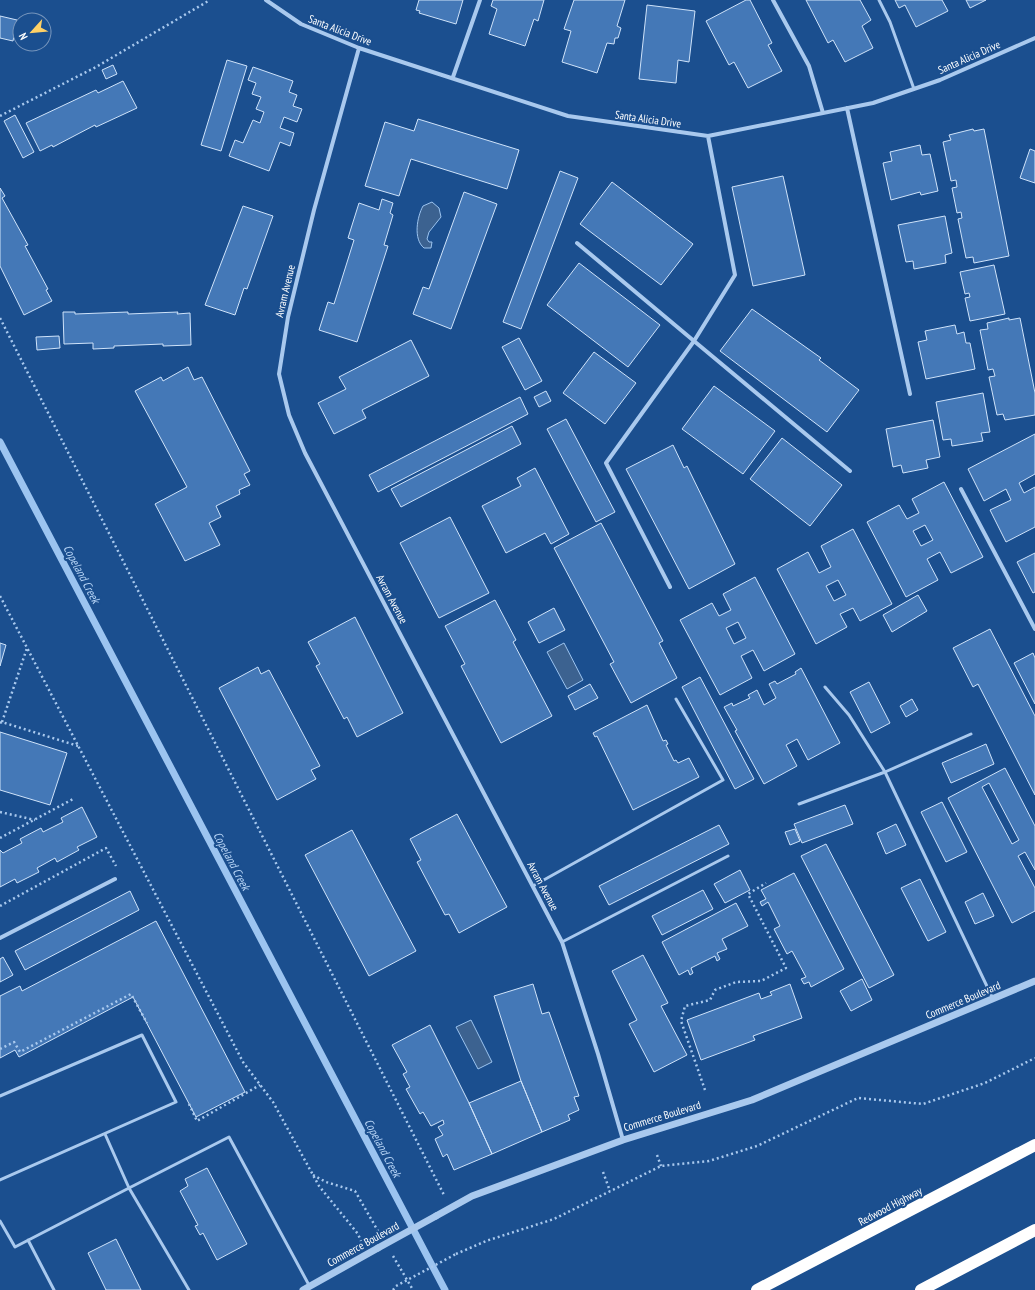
<svg xmlns="http://www.w3.org/2000/svg" width="1035" height="1290" font-family="'PT Sans Narrow',sans-serif">
<rect width="100%" height="100%" fill="#1b4f8f"/>
<path fill="#3c6290" stroke="#9cc4f0" d="M432,202L439,208L441,217L429,232L427,239L429,242H432L431,248H424C413,239 417,217 423,206Z
M564,643L583,680L567,689L547,652Z
M471,1020L492,1062L478,1069L456,1027Z"/>
<g fill="none" stroke-linecap="round" stroke-linejoin="round">
<path stroke="#9cc4f0" stroke-width="7" d="M0,442L445,1290"/>
</g>
<path fill="#4478b7" stroke="#cfe3fa" fill-rule="evenodd" d="M419,0H463L456,24L419,13L420,11L416,10Z
M493,0H544L538,21L534,19L525,46L489,34L497,9L491,6Z
M574,0H625L617,26L621,28L618,38H615L614,44L607,43L597,73L562,62L571,31L564,29Z
M746,0H750L772,43L768,45L782,71L748,88L734,62L729,65L706,21Z
M806,0H860L871,20L862,26L873,48L845,62L833,40L828,43Z
M895,0H942L948,11L916,27L905,5L899,8Z
M966,0H986L970,8Z
M647,5L695,11L689,62L678,60L676,83L639,79Z
M0,16L17,20L13,41L0,38Z
M227,60L247,66L221,151L201,145Z
M113,65L117,74L106,79L102,70Z
M253,67L293,81L289,92L297,95L293,106L302,109L297,122L284,117L280,128L294,133L290,146L280,142L269,171L229,156L235,140L243,143L253,120L260,123L264,112L256,109L261,97L252,94L256,83L248,80Z
M123,81L137,108L96,127L95,125L53,147L52,145L40,151L26,123L96,90L98,93Z
M15,115L34,152L23,158L4,121Z
M418,119L519,150L507,189L411,159L399,196L365,186L385,122L414,131Z
M973,129L974,131L984,129L1009,256L974,263L973,257L966,258L958,219L962,218L961,212L957,213L952,188L957,187L956,180L951,181L943,142L951,140L949,135Z
M920,145L922,155L930,154L938,191L921,195L920,192L891,200L883,163L892,161L890,152Z
M1030,149L1035,151V183L1020,178Z
M560,171L578,178L521,329L503,322Z
M783,176L805,275L753,286L732,187Z
M612,182L693,244L661,285L580,224Z
M0,188L5,196L2,198L28,245L25,246L48,289L46,290L52,301L24,315L0,266Z
M464,192L497,204L451,329L413,314L423,287L429,289Z
M382,199L393,203L390,213L393,215L384,245L388,246L357,342L319,330L328,302L334,304L354,240L348,238L359,203L379,210Z
M243,206L273,216L247,289L244,288L235,315L205,305Z
M945,216L952,253L945,255L946,263L914,269L913,261L906,262L898,225Z
M579,263L660,325L628,367L547,305Z
M994,265L1005,314L970,321L965,298L970,297L969,293L965,294L960,272Z
M752,309L821,358L819,360L859,390L827,432L720,351Z
M63,312H75V314L128,312V314L178,312L177,314L190,313L191,345L163,346V344L114,346V348L93,349V343L64,344Z
M1009,318V320L1020,318L1035,393V415L1005,420L1003,414L997,415L989,377L995,376L993,369L988,370L980,330L988,329L987,323Z
M955,325L957,334L964,332L966,343H970L975,369L926,379L918,342L927,340L925,331Z
M59,336L60,348L37,350L36,337Z
M519,338L542,381L525,390L502,347Z
M411,340L429,376L362,410L366,418L334,434L318,403L346,389L339,377Z
M594,352L636,383L605,424L563,393Z
M188,367L194,380L202,377L250,471L244,474L250,485L239,490L240,494L216,506L221,517L209,523L220,545L185,561L155,504L187,487L135,391L161,377L163,381Z
M714,386L775,431L743,474L682,429Z
M546,391L551,401L539,407L534,397Z
M983,393L990,432L981,433L983,441L952,446L951,439L943,440L936,402Z
M520,397L528,414L378,492L369,475Z
M566,419L615,512L596,522L547,429Z
M933,420L940,457L926,460L928,468L903,473L901,465L893,467L886,429Z
M512,426L521,444L401,507L391,489Z
M1035,434V474L1019,483L1024,493L1035,487V527L1006,542L990,510L1011,500L1006,489L984,501L968,469Z
M782,438L842,485L810,526L750,479Z
M673,445L684,468L687,466L735,564L689,589L626,469Z
M535,468L569,534L551,544L545,533L506,553L482,506L521,486L517,478Z
M944,482L983,557L951,573L940,552L927,559L938,580L906,597L867,522L899,505L907,519L919,513L912,499ZM925,525L933,540L921,546L913,531Z
M450,517L489,593L439,618L400,543Z
M601,523L663,641L659,643L677,678L631,703L610,664L614,662L554,548Z
M853,529L892,604L860,621L853,608L840,614L847,627L816,644L777,569L808,552L819,573L831,567L821,546ZM838,580L846,595L834,601L826,586Z
M1035,553V592L1033,593L1017,562Z
M755,577L795,654L764,671L753,650L741,656L752,678L720,695L680,620L712,603L719,616L731,610L723,594ZM738,622L746,638L734,644L726,628Z
M918,595L927,611L892,632L883,615Z
M495,600L516,640L513,642L552,716L501,743L461,666L465,664L445,626Z
M554,608L565,630L539,643L528,622Z
M355,617L403,713L357,737L347,717L344,719L316,666L320,664L308,642Z
M990,629L1035,716V795L978,684L973,687L953,648Z
M0,643L6,645L0,666Z
M1033,653L1035,658V704L1014,663Z
M258,667L261,674L269,670L320,766L311,770L316,779L277,800L219,688Z
M801,668L840,743L808,760L797,739L786,745L797,766L764,784L735,731L737,730L724,707L732,703L733,706L750,698L748,695L757,690L764,705L776,698L769,684L775,681L777,684L796,674L795,672Z
M700,677L754,779L735,789L682,687Z
M869,682L890,723L871,733L850,692Z
M590,684L598,698L575,710L568,696Z
M912,699L918,710L906,717L900,706Z
M647,705L663,741L666,740L668,744L666,745L674,761L676,760L678,763L689,758L699,777L633,810L597,736L595,737L593,733Z
M0,732L67,753L50,805L0,790Z
M986,744L994,764L951,783L942,763Z
M1005,768L1035,826V870L1025,852L1018,856L1035,888V911L1012,923L948,798ZM989,783L1019,840L1012,844L982,787Z
M942,802L967,852L946,862L921,812Z
M845,805L853,824L802,843L794,824Z
M82,807L97,837L77,847L79,850L57,862L55,858L37,868L39,872L17,883L15,879L0,887V850L3,853L22,843L20,839L41,828L43,832L63,822L61,818Z
M457,814L507,907L459,933L449,914L445,915L417,862L421,860L410,839Z
M896,824L906,845L886,854L877,833Z
M719,825L729,844L609,905L599,886Z
M795,829L800,841L790,845L785,832Z
M352,830L416,951L369,976L305,855Z
M826,844L894,975L869,988L801,856Z
M740,870L750,890L725,903L714,884Z
M794,873L844,969L811,987L809,982L804,984L801,979L806,977L792,951L787,954L774,929L780,926L768,902L762,906L760,902L766,899L761,890Z
M920,879L946,932L928,941L901,888Z
M703,890L713,909L662,935L652,916Z
M130,891L139,910L25,970L15,951Z
M983,893L994,916L975,924L965,902Z
M736,903L748,926L722,939L727,949L717,953L720,959L717,961L715,956L691,968L693,973L690,975L688,970L679,975L662,942Z
M156,921L245,1092L196,1117L133,997L19,1057L15,1050L0,1058V996L20,986L22,991Z
M643,955L668,1003L661,1006L687,1055L654,1072L629,1024L637,1020L612,971Z
M3,957L13,975L0,982V959Z
M862,979L872,1000L851,1011L840,991Z
M533,984L542,1014L549,1012L579,1096L574,1097L579,1110L568,1115L570,1120L542,1132L521,1081L494,996Z
M790,984L802,1018L753,1036L755,1040L701,1060L687,1020L759,993L761,999L772,995L770,992Z
M430,1025L469,1103L492,1154L454,1170L447,1154L443,1157L435,1139L443,1135L438,1127L444,1124L443,1120L431,1126L423,1112L420,1114L406,1089L410,1087L403,1074L407,1072L392,1045Z
M521,1081L542,1132L492,1154L469,1103Z
M207,1168L247,1244L217,1260L203,1233L200,1235L195,1226L198,1225L180,1191L188,1186L185,1179Z
M116,1239L141,1290H106L88,1253Z"/>
<g fill="none" stroke-linecap="round" stroke-linejoin="round">
<path stroke="#a9c9ee" stroke-width="2.5" stroke-dasharray="2 3" stroke-linecap="butt" d="M0,116L96,67L210,0
M0,318L444,1195
M0,596L243,1062L273,1102L319,1186L358,1234L361,1241
M2,722L27,648
M0,723L2,722L78,746
M0,812L35,820
M0,838L75,798
M0,906L106,848L116,866
M0,1049L14,1042L20,1052L131,994L147,1023
M705,1090L681,1021L685,1006L710,1000L715,990L736,982L761,981L786,968L748,894L766,883
M189,1104L197,1121L260,1085
M657,1155L661,1166
M603,1172L610,1191
M313,1175L326,1182L355,1191L378,1231
M456,1254L486,1241L554,1219L661,1166L709,1161L757,1146L858,1098L923,1104L985,1083L1035,1058
M393,1256L413,1290
M393,1290L396,1286"/>
<path stroke="#a9c9ee" stroke-width="3" d="M879,0L890,22L914,89
M825,687L849,715L885,772L971,734
M799,804L885,772L993,999
M533,886L723,780L676,699
M562,942L728,856
M0,1096L142,1035L176,1102L0,1180
M105,1134L129,1188L229,1137L310,1287
M0,1221L15,1247L129,1188L189,1290
M28,1240L54,1290"/>
<path stroke="#a9c9ee" stroke-width="4" d="M266,0L301,24L359,48L568,116L708,136L873,103L940,80L1035,38
M773,0L809,66L823,113
M359,48L314,210L288,317L279,374L289,415L305,453L562,942L598,1054L623,1140
M453,77L480,0
M847,108L910,394
M577,243L694,341L735,275L708,136
M961,489L1035,629
M670,587L606,463L694,341L850,471
M0,938L115,879"/>
<path stroke="#a9c9ee" stroke-width="7" d="M436,1216L472,1196L623,1140L752,1100L1035,981
M303,1290L378,1248"/>
<path stroke="#fff" stroke-width="12" d="M757,1290L1035,1145
M921,1290L1035,1230"/>
<path stroke="#a9c9ee" stroke-width="2.5" stroke-dasharray="2 3" stroke-linecap="butt" d="M396,1286L456,1254"/>
<path stroke="#a9c9ee" stroke-width="7" d="M378,1248L436,1216"/>
</g>
<g text-anchor="middle" dominant-baseline="central" stroke-width="4" stroke-linejoin="round" paint-order="stroke">
<g font-size="11" fill="#fff" stroke="#1b4f8f">
<text transform="translate(340 30) rotate(21)">Santa Alicia Drive</text>
<text transform="translate(969 57) rotate(-24)">Santa Alicia Drive</text>
<text transform="translate(648 119) rotate(8)">Santa Alicia Drive</text>
<text transform="translate(285 291) rotate(-77)">Avram Avenue</text>
<text transform="translate(392 599) rotate(62)">Avram Avenue</text>
<text transform="translate(543 886) rotate(62)">Avram Avenue</text>
<text transform="translate(963 1000) rotate(-23)">Commerce Boulevard</text>
<text transform="translate(662 1116) rotate(-17)">Commerce Boulevard</text>
<text transform="translate(890 1206) rotate(-28)">Redwood Highway</text>
<text transform="translate(363 1244) rotate(-29)">Commerce Boulevard</text>
</g>
<g font-size="12" font-style="italic" fill="#b5d3f5" stroke="#1b4f8f">
<text transform="translate(82 574) rotate(62)">Copeland Creek</text>
<text transform="translate(232 861) rotate(62)">Copeland Creek</text>
<text transform="translate(383 1148) rotate(62)">Copeland Creek</text>
</g>
</g>
<g transform="translate(32 32) rotate(243)"><circle r="19" fill="#1b4f8f" stroke="#7695bc"/>
<path d="M0-3L7 15L0 10L-7 15Z" fill="#ffd166"/>
<text y="-6" font-size="11" font-weight="bold" text-anchor="middle" fill="#ffffff">N</text>
</g>
</svg>
